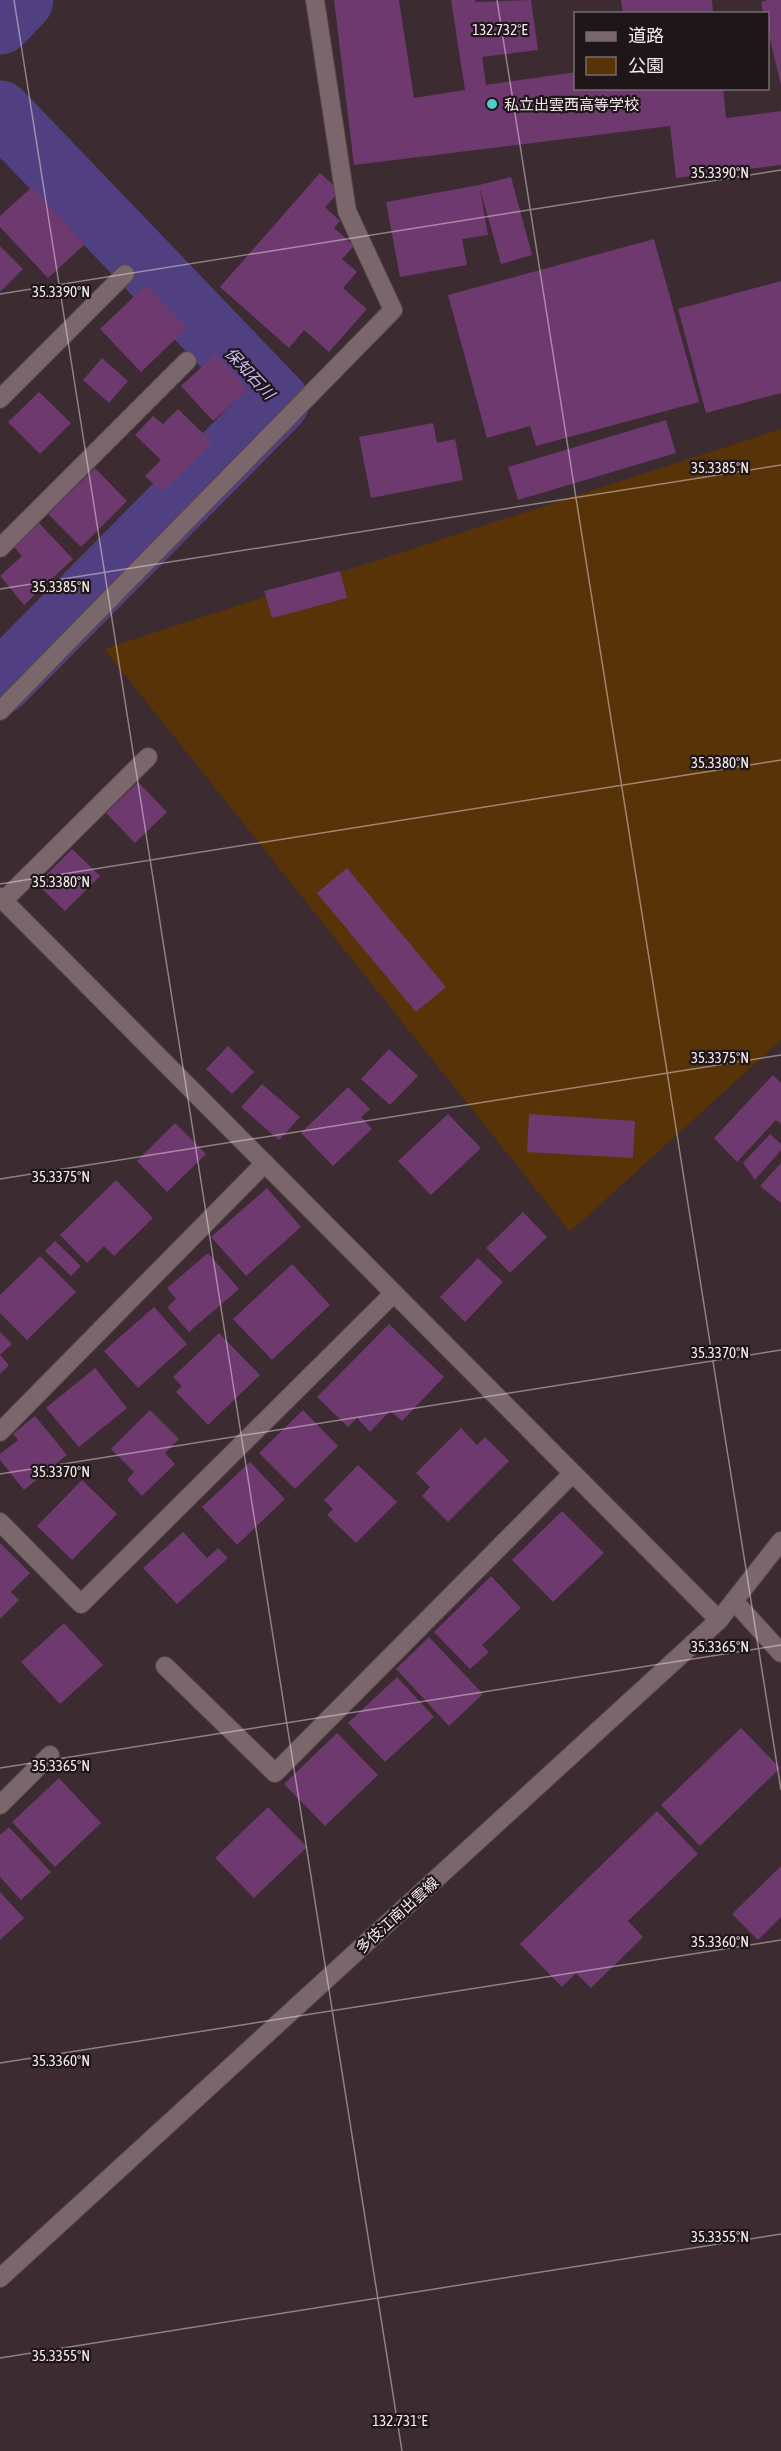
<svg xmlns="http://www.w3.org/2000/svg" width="781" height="2451" font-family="'Asap Condensed','Noto Sans JP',sans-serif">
<rect width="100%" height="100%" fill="#3c2b30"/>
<path fill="#573307" d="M781,429V1040L570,1232L104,649Z"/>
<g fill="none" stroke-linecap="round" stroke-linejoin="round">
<path stroke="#514081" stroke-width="63" d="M0,23L22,0
M0,112L278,402L0,683"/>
</g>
<path fill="#6e396f" d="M334,0H399L414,98L465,90L451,0H475L476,2L531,0L538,50L482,57L486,85L576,72V88H723L726,118L781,111V165L676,178L670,126L354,165Z
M621,0H712L713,14H623Z
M767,0H781V85L768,31V14H763L761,2Z
M320,173L340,191L325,207L340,221L334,228L354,246L342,259L357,272L343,288L367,309L329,352L304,330L289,348L220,287Z
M511,177L532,255L501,264L480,189L488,235L462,239L467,265L400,277L386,202L479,185Z
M32,187L85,244L48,278L0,227V216Z
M654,239L699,402L536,446L530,426L487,438L448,295Z
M0,246L23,269L0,292Z
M781,281V393L706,413L678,309Z
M146,285L187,328L141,372L100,329Z
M216,354L248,389L213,421L181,386Z
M102,358L128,381L109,403L83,380Z
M39,392L71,423L40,454L8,422Z
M178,409L212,442L162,492L145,476L161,460L135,435L153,416L163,424Z
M666,420L676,453L518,500L508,467Z
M433,423L437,443L455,439L463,480L371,498L359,437Z
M95,468L127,501L81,547L48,514Z
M38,522L73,559L24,605L0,576L22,556L13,546Z
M340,571L347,598L272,618L264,591Z
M138,782L167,812L135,843L106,813Z
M72,849L100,876L65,911L37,884Z
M347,868L446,987L416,1012L317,893Z
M228,1046L254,1072L232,1094L206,1069Z
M389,1049L418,1076L390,1105L361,1079Z
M773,1075L781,1083V1124L776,1120L737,1162L714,1138Z
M262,1084L300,1117L279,1140L241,1107Z
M348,1087L370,1109L361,1117L372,1129L333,1166L301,1133Z
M448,1114L481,1148L431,1195L398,1161Z
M529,1114L635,1121L633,1158L527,1152Z
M175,1123L206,1154L167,1192L137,1161Z
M770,1134L781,1144V1150L755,1180L743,1163Z
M781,1163V1203L760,1186Z
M116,1180L153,1218L114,1256L104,1246L87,1263L60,1235Z
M267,1188L301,1227L246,1276L211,1237Z
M523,1212L547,1237L510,1273L486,1248Z
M55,1241L81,1266L71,1276L45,1251Z
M208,1253L239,1289L189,1332L167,1307L176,1299L167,1288Z
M40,1256L76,1292L27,1340L0,1313V1295Z
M478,1258L503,1282L465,1322L440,1297Z
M292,1264L330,1305L272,1360L233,1319Z
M154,1307L187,1344L138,1388L104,1351Z
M389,1324L444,1377L402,1421L390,1411L370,1432L357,1418L348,1427L317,1397Z
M0,1332L12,1344L0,1355Z
M219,1333L260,1375L208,1425L176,1392L182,1386L173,1377Z
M0,1355L9,1365L0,1374Z
M95,1368L127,1408L79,1447L46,1408Z
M150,1410L179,1439L165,1453L175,1464L142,1496L127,1480L134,1472L111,1449Z
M303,1410L338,1446L295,1489L259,1453Z
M35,1416L67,1455L24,1490L0,1460V1454L18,1440L13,1434Z
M461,1428L477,1445L485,1437L509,1461L448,1522L422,1496L430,1487L416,1473Z
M250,1462L285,1499L237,1545L202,1507Z
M358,1465L397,1502L356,1543L327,1515L333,1509L324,1500Z
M82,1480L117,1514L72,1560L37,1526Z
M562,1511L604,1553L553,1602L512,1560Z
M183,1532L207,1558L218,1548L228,1558L177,1604L143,1568Z
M0,1543L30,1573L11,1592L19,1600L0,1619Z
M491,1576L521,1608L482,1645L489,1652L470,1669L434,1632Z
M64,1623L103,1665L60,1704L21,1662Z
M429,1637L483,1694L449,1726L396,1669Z
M397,1677L434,1717L385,1762L348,1723Z
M741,1728L780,1768L700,1846L661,1805Z
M337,1733L378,1775L325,1826L284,1784Z
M59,1778L101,1823L55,1867L12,1822Z
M268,1807L307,1847L254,1898L215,1858Z
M657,1811L698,1854L628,1921L643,1937L591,1988L576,1973L562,1987L520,1944Z
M9,1827L51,1872L21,1900L0,1877V1835Z
M781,1866V1917L758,1940L732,1914Z
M0,1892L24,1918L0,1940Z"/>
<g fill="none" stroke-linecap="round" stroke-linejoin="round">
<g stroke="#56474c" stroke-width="20">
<path id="minor" d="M0,399L125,274
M0,548L187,361
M0,711L393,310L347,211L315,0
M0,897L719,1620
M4,900L148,757
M0,1432L265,1163
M0,1522L81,1604L394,1293
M165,1666L275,1773L573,1473
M0,1805L50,1755"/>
</g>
<g stroke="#56474c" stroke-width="20">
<path id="tertiary" d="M734,1601L781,1653"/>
</g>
<g stroke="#56474c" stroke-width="20">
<path id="secondary" d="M0,2278L719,1620L781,1541"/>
</g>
<use href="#minor" stroke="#7a666b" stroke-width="18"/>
<use href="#tertiary" stroke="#7a666b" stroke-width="18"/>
<use href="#secondary" stroke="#7a666b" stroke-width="18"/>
</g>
<path fill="none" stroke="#f8ecf0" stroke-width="1.5" stroke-opacity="0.45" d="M14,0L402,2451M497,0L781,1790M0,294L781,170M0,589L781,465M0,884L781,760M0,1179L781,1055M0,1474L781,1350M0,1768L781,1645M0,2063L781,1940M0,2358L781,2234"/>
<circle fill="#52cdcd" stroke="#1e1618" stroke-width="2" cx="492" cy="104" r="6"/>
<g text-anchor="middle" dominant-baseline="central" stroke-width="4.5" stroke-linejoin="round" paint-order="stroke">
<g font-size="15" fill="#f8ecf0" stroke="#1e1618" text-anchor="start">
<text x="504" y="104">私立出雲西高等学校</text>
</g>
<g font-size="15" fill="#f8ecf0" stroke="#1e1618">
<text transform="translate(397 1915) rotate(-42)">多伎江南出雲線</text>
</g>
<g font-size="16" font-style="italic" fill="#cabff9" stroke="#1e1618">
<text transform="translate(250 373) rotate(47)">保知石川</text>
</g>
</g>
<g font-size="15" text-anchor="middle" fill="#f8ecf0" stroke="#1e1618" stroke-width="4.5" stroke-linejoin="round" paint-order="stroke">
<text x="500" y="35">132.732°E</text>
<text x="720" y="178">35.3390°N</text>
<text x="61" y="297">35.3390°N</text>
<text x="720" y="473">35.3385°N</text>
<text x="61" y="592">35.3385°N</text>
<text x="720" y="768">35.3380°N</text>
<text x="61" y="887">35.3380°N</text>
<text x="720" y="1063">35.3375°N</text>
<text x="61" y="1182">35.3375°N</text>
<text x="720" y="1358">35.3370°N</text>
<text x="61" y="1477">35.3370°N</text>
<text x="720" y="1652">35.3365°N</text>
<text x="61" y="1771">35.3365°N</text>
<text x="720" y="1947">35.3360°N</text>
<text x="61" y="2066">35.3360°N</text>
<text x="720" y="2242">35.3355°N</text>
<text x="61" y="2361">35.3355°N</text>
<text x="400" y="2426">132.731°E</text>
</g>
<rect x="574" y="12" width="195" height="78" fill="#1e1618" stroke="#756c6e" stroke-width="1.5"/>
<rect x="586" y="32" width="30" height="9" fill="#7a666b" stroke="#756c6e" stroke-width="1.5"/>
<text x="628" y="42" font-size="18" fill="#f8ecf0">道路</text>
<rect x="586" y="57" width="30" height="18" fill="#573307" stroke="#756c6e" stroke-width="1.5"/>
<text x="628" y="72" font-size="18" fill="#f8ecf0">公園</text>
</svg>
